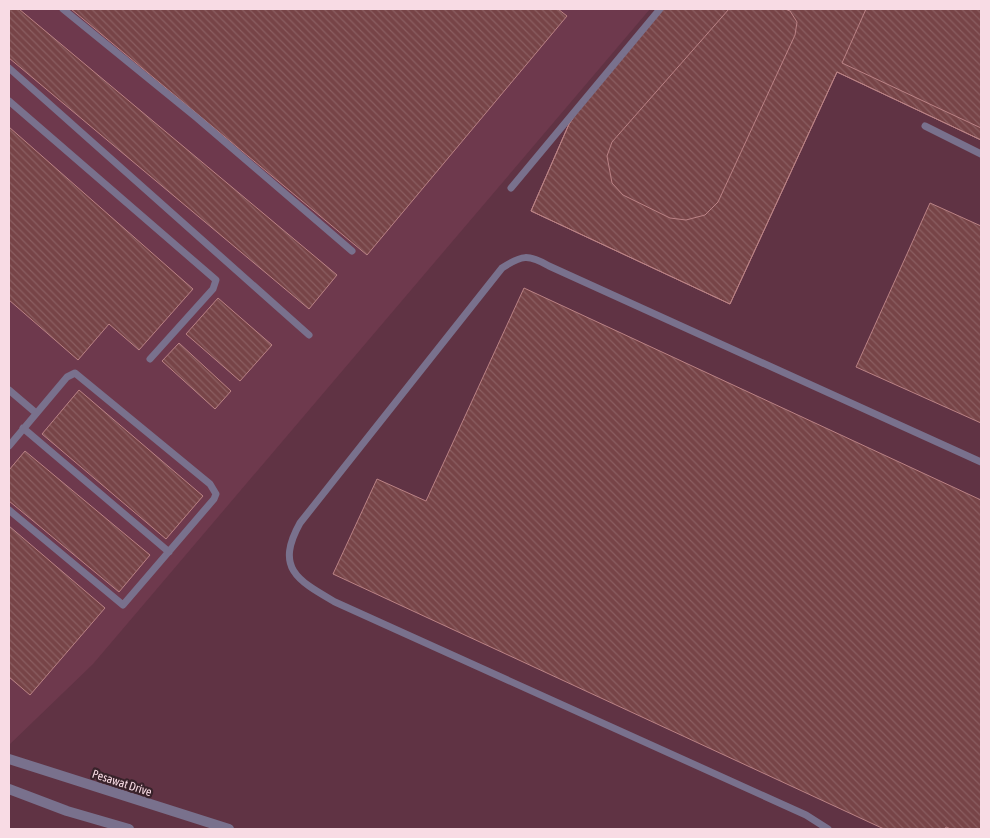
<svg xmlns="http://www.w3.org/2000/svg" width="990" height="838" font-family="'Asap Condensed',sans-serif">
<defs>
<pattern id="building-back-hatch" width="6" height="6" patternUnits="userSpaceOnUse" patternTransform="scale(1.25)"><rect width="6" height="6" fill="#774447"/><path d="M-1 5l2 2M0 0l6 6M5-1l2 2" fill="none" stroke="#8b5e61"/></pattern>
</defs>
<rect width="100%" height="100%" fill="#603344"/>
<path fill="#6e394d" d="M9,9H650L93,664L9,745Z"/>
<path fill="url(#building-back-hatch)" stroke="#ba8285" d="M9,9H19L337,275L309,309L9,58Z
M71,9H558L567,16L367,255Z
M662,9H729L612,142L607,156L612,183L623,195L670,218L686,220L705,215L718,202L795,35L797,22L790,11L785,9H981V140L837,72L730,304L531,211L569,124L581,106Z
M662,9H981V140L837,72L730,304L531,211L569,124L581,106Z
M866,9H981V128L842,63Z
M9,127L193,289L139,350L109,324L78,360L9,300Z
M930,203L981,226V423L856,367Z
M524,288L981,500V829H951L946,827L945,829H884L333,574L377,479L426,501Z
M218,298L272,345L240,381L186,334Z
M179,343L231,391L215,409L162,361Z
M79,390L203,496L166,539L42,434Z
M25,451L150,555L119,592L9,501V470Z
M9,526L105,608L30,695L9,677Z"/>
<g fill="none" stroke-linecap="round" stroke-linejoin="round">
<path stroke="#79718d" stroke-width="7" d="M63,9L197,118L352,251
M9,68L309,335
M9,101L216,280L213,289L150,359
M925,126L981,154
M511,188L660,9
M9,390L36,413
M23,428L169,552
M9,446L67,377L75,373L210,484L216,494L214,499L123,605L9,510
M828,829L806,815L335,602C297,580 275,568 300,523L502,268C522,255 528,254 549,266L981,462"/>
<path stroke="#79718d" stroke-width="10" d="M9,759L229,829
M9,789L67,811L129,829"/>
</g>
<g text-anchor="middle" dominant-baseline="central" stroke-width="4.5" stroke-linejoin="round" paint-order="stroke">
<g font-size="12" fill="#f8dbe4" stroke="#38222a">
<text transform="translate(122 783) rotate(18)">Pesawat Drive</text>
</g>
</g>
<rect width="990" height="838" fill="none" stroke="#f8dbe4" stroke-width="20"/>
</svg>
